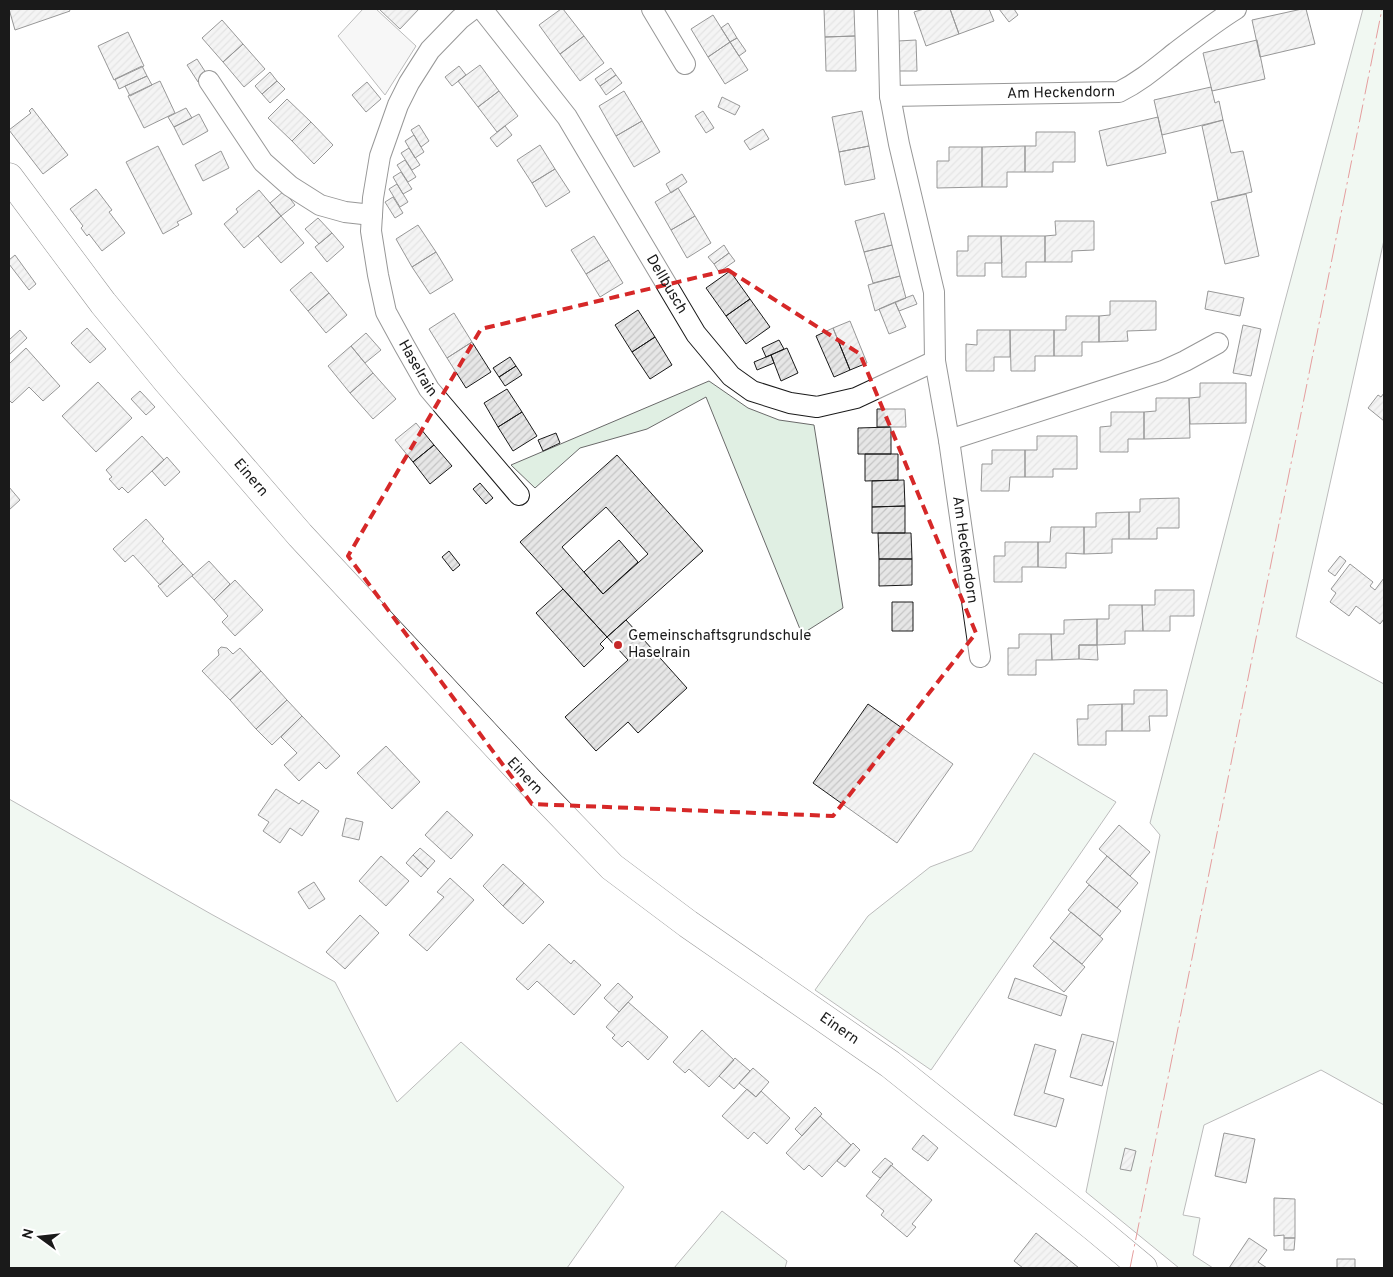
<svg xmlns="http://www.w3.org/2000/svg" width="1393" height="1277" font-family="Overpass,sans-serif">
<defs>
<pattern id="building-hatch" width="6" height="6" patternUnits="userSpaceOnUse" patternTransform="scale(1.25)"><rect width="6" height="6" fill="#e6e6e6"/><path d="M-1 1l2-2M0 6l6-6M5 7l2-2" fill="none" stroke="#c5c5c5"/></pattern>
</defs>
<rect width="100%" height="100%" fill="#fff"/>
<path fill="#e0efe3" stroke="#6a6a6a" d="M1363,9H1384V240L1296,637L1384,684V1105L1321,1070L1204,1125L1183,1215L1200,1218L1193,1255L1213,1268H1179L1086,1192L1160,835L1150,823L1282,312Z
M709,381L748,408L779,420L814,425L843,608L802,634L706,397L647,429L580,448L535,488L511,465Z
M1034,753L1116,802L931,1070L815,990L868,916L930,867L972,851Z
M9,799L211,914L335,982L397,1102L461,1042L624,1187L567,1268H9Z
M722,1211L787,1261L785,1268H674Z"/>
<path fill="#ededed" stroke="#6a6a6a" d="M363,9H376L416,46L385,95L338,36Z"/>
<path fill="url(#building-hatch)" stroke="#1a1a1a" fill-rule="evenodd" d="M9,9H69L70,11L15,30Z
M379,9H419L400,29Z
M561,9H563L584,36L560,54L539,25Z
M824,9H854L855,36L825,37Z
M924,9H950L959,34L926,46L914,12Z
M950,9H989L994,21L959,34Z
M999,9H1014L1018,15L1009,22Z
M1302,9H1306L1315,44L1260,57L1252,20Z
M713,15L730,42L708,57L691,29Z
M222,20L243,44L223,62L202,38Z
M728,23L737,38L730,42L721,28Z
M128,32L144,66L114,80L98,46Z
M584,36L604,63L580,81L560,54Z
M855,36L856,71H826L825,37Z
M737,38L746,51L739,56L730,42Z
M916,40L917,71H899L898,41Z
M1257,40L1265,79L1212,91L1203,53Z
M730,42L748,70L725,84L708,57Z
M243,44L265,69L244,87L223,62Z
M197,59L208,76L198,82L187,65Z
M480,65L499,91L478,107L458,81Z
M142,66L147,76L119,89L115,79Z
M459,66L466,75L452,86L445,77Z
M611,68L616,75L600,86L595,79Z
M270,72L277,81L262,94L255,86Z
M616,75L622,83L606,95L600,86Z
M147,76L152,85L130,96L125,86Z
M160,81L175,113L144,128L128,96Z
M277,81L285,89L270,103L262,94Z
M367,82L381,99L366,112L352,95Z
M1211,87L1215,103L1219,101L1223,120L1162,135L1154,100Z
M499,91L518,116L497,132L478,107Z
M624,91L642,121L616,136L599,106Z
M722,97L740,106L735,115L718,107Z
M287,99L311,122L292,141L268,118Z
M32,108L68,155L43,174L9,130L31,113L29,111Z
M186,108L192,118L174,127L168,117Z
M703,111L714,128L706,133L695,116Z
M862,111L869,146L839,152L832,117Z
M199,114L208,131L183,145L174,127Z
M1158,117L1166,153L1107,166L1099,131Z
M1223,120L1231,153L1243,151L1252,192L1218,200L1202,126Z
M642,121L660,152L634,167L616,136Z
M311,122L333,145L314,164L292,141Z
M419,125L429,141L421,147L411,130Z
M505,126L512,135L497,147L490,138Z
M763,129L769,139L750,150L744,141Z
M1036,132H1075V162H1053V172H1025V146H1036Z
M414,135L424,152L415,158L405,141Z
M540,145L555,169L532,183L517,160Z
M158,146L192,214L177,222L179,225L163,234L126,162Z
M869,146L875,179L845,185L839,152Z
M1025,146V172H1007V187H982V147Z
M949,147H982V187L937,188V161H949Z
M409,148L420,165L412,170L401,153Z
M221,151L229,168L203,181L195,165Z
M405,160L416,177L408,182L397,165Z
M555,169L570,192L546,207L532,183Z
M401,172L412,189L403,194L393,177Z
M682,174L687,182L671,193L666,184Z
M397,184L408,202L400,207L389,189Z
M678,188L695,216L671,230L655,202Z
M96,189L112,210L109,212L125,233L102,251L89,234L87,236L81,228L83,226L70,209Z
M259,190L281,216L244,248L224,224L238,212L236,209Z
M284,191L295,205L281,216L270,203Z
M1246,194L1259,256L1225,264L1211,202Z
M393,197L403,213L395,218L385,202Z
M884,213L892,245L864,252L855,221Z
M281,216L304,243L281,263L258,236Z
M695,216L711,243L687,258L671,230Z
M318,218L332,233L319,244L305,229Z
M1055,221H1094V250L1072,251V262H1045V236L1056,235Z
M418,225L436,252L412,267L396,239Z
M332,233L344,247L327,262L315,247Z
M594,236L609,260L586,274L571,250Z
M968,236H1001L1002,263H985V276H957V251H968Z
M1001,236H1045V262H1026V277H1002Z
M724,245L729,253L714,264L708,257Z
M892,245L900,276L873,283L864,252Z
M436,252L453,280L430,294L412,267Z
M729,253L735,261L719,272L714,264Z
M15,255L36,284L29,290L9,264V260Z
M609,260L623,283L600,297L586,274Z
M730,271L750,299L726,316L706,288Z
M311,272L329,293L308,311L290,290Z
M900,276L906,298L875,311L868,285Z
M1208,291L1244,298L1240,316L1205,309Z
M329,293L347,315L326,333L308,311Z
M913,295L917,304L899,311L895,302Z
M750,299L770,327L746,344L726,316Z
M1110,301H1156V330L1127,331L1128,341L1099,342V316L1110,315Z
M895,302L906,327L889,334L879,309Z
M638,310L655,337L632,352L615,325Z
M454,313L472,342L447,358L429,329Z
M1066,316H1099V342H1082V356H1054V330H1066Z
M850,321L867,363L850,370L833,328Z
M1243,325L1261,329L1251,376L1233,373Z
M87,328L106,349L90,363L71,343Z
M833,328L850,370L834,377L816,336Z
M20,330L27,338L9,355V340Z
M977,330H1010V357H994V371H966V344L977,345Z
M1010,330H1054V356H1035V371H1011Z
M366,333L381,350L365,363L351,346Z
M655,337L672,365L650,379L632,352Z
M779,340L784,349L766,357L762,348Z
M472,342L491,372L466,388L447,358Z
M351,346L373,373L350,393L328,366Z
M26,348L60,386L43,401L29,387L12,403L9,400V364Z
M787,348L798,373L781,381L771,355Z
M771,355L774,363L757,370L754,362Z
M510,357L516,366L499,377L493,368Z
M516,366L522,375L505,386L499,377Z
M373,373L396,399L373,419L350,393Z
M98,382L132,418L96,452L62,416Z
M1200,383H1246V423L1190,424L1189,398L1200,397Z
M507,389L522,412L498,427L484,403Z
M140,391L155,407L146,415L131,399Z
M1384,393V421L1368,408L1378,395L1381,397Z
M1156,398H1189L1190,438L1144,439V412L1156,411Z
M877,409H905L906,427H877Z
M522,412L537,436L513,451L498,427Z
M1111,412H1144V439H1128V452H1100V427L1111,426Z
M416,423L434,445L413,462L395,440Z
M891,427V454H858V428Z
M556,433L560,443L543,451L538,440Z
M142,436L164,460L128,493L122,487L119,490L109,479L112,477L106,470Z
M1037,436H1077V469H1053V477H1025V450H1037Z
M434,445L452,466L430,484L413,462Z
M992,450H1025V477H1010L1009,491H981L982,464H992Z
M865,454H898V480L865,481Z
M617,455L703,551L607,637L520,542ZM606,507L648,554L603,594L562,547Z
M167,457L180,472L165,486L152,471Z
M904,480L905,506L872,507V481Z
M480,483L493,498L486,504L473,489Z
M9,487L20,500L9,510Z
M1179,498V528H1157V539H1129V512H1140V499Z
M905,506V533H872V507Z
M1129,512V539H1112V553L1084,554V527H1096V513Z
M146,519L164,539L162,541L183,564L160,585L133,555L125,562L113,549Z
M1051,527H1084V554L1066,553V568L1038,567V542H1050Z
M878,533H911L912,559H879Z
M619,540L638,562L603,594L584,572Z
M1005,542H1038V567H1022V582H994V556H1005Z
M449,551L460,565L453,571L442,557Z
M1340,556L1346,561L1335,576L1328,571Z
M879,559H912V585L879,586Z
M209,561L230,584L214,600L192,576Z
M183,564L193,575L167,597L158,586Z
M1350,564L1373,582L1370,586L1375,590L1384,578V619L1380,624L1356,606L1349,616L1330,602L1336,593L1331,589Z
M235,580L263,610L235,636L222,622L228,616L214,600Z
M563,589L607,637L600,644L604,648L584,667L536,613Z
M1155,590H1194V616H1170V631H1143L1142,605H1155Z
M892,602H913V631H892Z
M1109,605H1142L1143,631H1125V644L1097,645V619H1109Z
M1097,619V645H1079V659L1052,660L1051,634H1064V620Z
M626,620L687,688L638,733L628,722L596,751L565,717L628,660L607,637Z
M1019,634H1051L1052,660H1036V675H1008V648H1019Z
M1079,645H1097L1098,660L1079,659Z
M221,647L227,648L233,654L240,648L261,671L230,700L202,671L219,655L218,650Z
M261,671L287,700L256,729L230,700Z
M1134,690H1167V716H1149L1150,731H1122V704H1134Z
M287,700L302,716L272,745L256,729Z
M868,704L953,764L897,843L813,783Z
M1122,704V731H1106V745H1078L1077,719H1088V705Z
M302,716L340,756L326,769L319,762L299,781L284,765L297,753L281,737Z
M386,746L420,782L392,809L357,773Z
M276,789L299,804L302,800L319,811L302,836L290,828L280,843L263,831L269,822L258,815Z
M447,811L473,835L451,859L425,835Z
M346,818L363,822L359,840L342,836Z
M1119,825L1150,852L1130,876L1099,849Z
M420,848L435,861L428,869L413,855Z
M413,855L428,869L421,877L406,863Z
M381,856L409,881L386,906L359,881Z
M1107,856L1138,883L1117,908L1086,882Z
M503,864L524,883L503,906L483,886Z
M450,878L474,900L427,951L409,935L444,897L437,892Z
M314,882L325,899L309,909L298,892Z
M524,883L544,902L523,924L503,906Z
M1089,885L1121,911L1100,936L1068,910Z
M1071,912L1103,939L1082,964L1050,938Z
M360,915L379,933L345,969L326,952Z
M1054,941L1085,967L1064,992L1033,966Z
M549,944L571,964L574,960L601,985L574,1015L537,981L528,990L516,979Z
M1015,978L1067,996L1061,1016L1008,998Z
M618,983L633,997L619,1012L604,998Z
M628,1002L668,1037L648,1060L628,1041L622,1047L612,1038L615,1035L606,1027Z
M702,1030L734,1060L709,1087L689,1069L685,1073L673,1062Z
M1082,1034L1114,1042L1102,1086L1070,1077Z
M1035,1044L1056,1050L1044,1093L1064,1099L1056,1127L1014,1115Z
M735,1058L750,1071L734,1089L719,1076Z
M753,1068L769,1082L756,1097L739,1083Z
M747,1089L756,1097L761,1091L790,1118L767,1144L754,1132L748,1139L722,1116Z
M815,1107L822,1114L802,1136L795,1129Z
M820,1116L851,1145L822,1177L809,1165L804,1170L786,1153Z
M1224,1133L1255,1139L1246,1183L1215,1176Z
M923,1135L938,1148L928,1161L912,1149Z
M853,1143L860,1150L845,1167L837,1161Z
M1125,1148L1136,1151L1131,1171L1120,1169Z
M885,1158L893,1164L880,1178L872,1172Z
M891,1165L932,1200L912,1224L916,1227L907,1237L881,1215L884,1211L866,1196Z
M1274,1198L1295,1199V1238H1284V1235L1274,1236Z
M1036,1233L1079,1268H1023L1014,1261Z
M1249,1238L1267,1250L1258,1262L1267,1268H1229Z
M1284,1238H1295L1294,1250H1284Z
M1337,1259H1355V1268H1337Z"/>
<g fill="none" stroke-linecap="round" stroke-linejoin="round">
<g stroke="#1a1a1a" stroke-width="22">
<g id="street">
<path id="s1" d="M473,9L460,19L430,50L409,83L398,105L380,156L373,198L371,231L378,275L386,312L404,345L429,389L519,495"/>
<path id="s2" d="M482,9L567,117L696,334L731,376L752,391L790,403L817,407L856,398L935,361"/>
<path d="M652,9L685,64"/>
<path id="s3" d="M888,9L890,96L899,144L934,292L935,361L949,440L980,657"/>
<path d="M209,81L263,162L290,186L320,205L345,212L372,215"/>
<path id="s4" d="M890,96L1119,92C1141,81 1157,67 1176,52C1196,37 1215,22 1236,9"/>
<path d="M949,440L1163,371L1185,361L1218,343"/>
</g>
</g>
<g stroke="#1a1a1a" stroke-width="29">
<g id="secondary">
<path id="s5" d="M9,177L103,303L167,381L300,535L530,782L612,867L688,924L890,1064L1095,1228L1143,1268"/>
</g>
</g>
<use href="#street" stroke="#fff" stroke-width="20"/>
<use href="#secondary" stroke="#fff" stroke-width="28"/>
<path stroke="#c62828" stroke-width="1" stroke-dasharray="18 4 2.5 4" stroke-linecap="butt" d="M1130,1268L1382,9"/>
</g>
<path d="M0 0H1393V1277H0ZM728,270L860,354L976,633L833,816L532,804L348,556L481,329Z" fill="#fff" fill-opacity=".55" fill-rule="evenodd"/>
<path fill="none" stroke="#d62828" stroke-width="4" stroke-dasharray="10 6" stroke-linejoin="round" d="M728,270L860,354L976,633L833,816L532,804L348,556L481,329Z"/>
<circle fill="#c62828" stroke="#fff" stroke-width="2" cx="618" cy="645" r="5"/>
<g text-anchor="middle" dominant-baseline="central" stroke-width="4" stroke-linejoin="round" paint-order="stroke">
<g font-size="15" fill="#1a1a1a" stroke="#fff">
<text stroke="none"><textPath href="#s4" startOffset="171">Am Heckendorn</textPath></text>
<text stroke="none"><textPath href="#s2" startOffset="332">Dellbusch</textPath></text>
<text stroke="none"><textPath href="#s1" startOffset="400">Haselrain</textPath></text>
<text stroke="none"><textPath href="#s5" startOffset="386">Einern</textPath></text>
<text stroke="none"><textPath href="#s3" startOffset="548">Am Heckendorn</textPath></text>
<text stroke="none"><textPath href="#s5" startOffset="791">Einern</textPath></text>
<text stroke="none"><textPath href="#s5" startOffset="1196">Einern</textPath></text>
</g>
<g font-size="15" fill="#1a1a1a" stroke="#fff" text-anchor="start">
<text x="628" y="636">Gemeinschaftsgrundschule<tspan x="628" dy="17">Haselrain</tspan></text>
</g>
</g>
<rect width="1393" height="1277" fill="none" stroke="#1a1a1a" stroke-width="20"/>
<g transform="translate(40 1237) rotate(285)" stroke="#ffffff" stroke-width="4" paint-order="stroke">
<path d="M0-4L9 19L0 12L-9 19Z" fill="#1a1a1a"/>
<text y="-8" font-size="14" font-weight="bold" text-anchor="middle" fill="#1a1a1a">N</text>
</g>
</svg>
